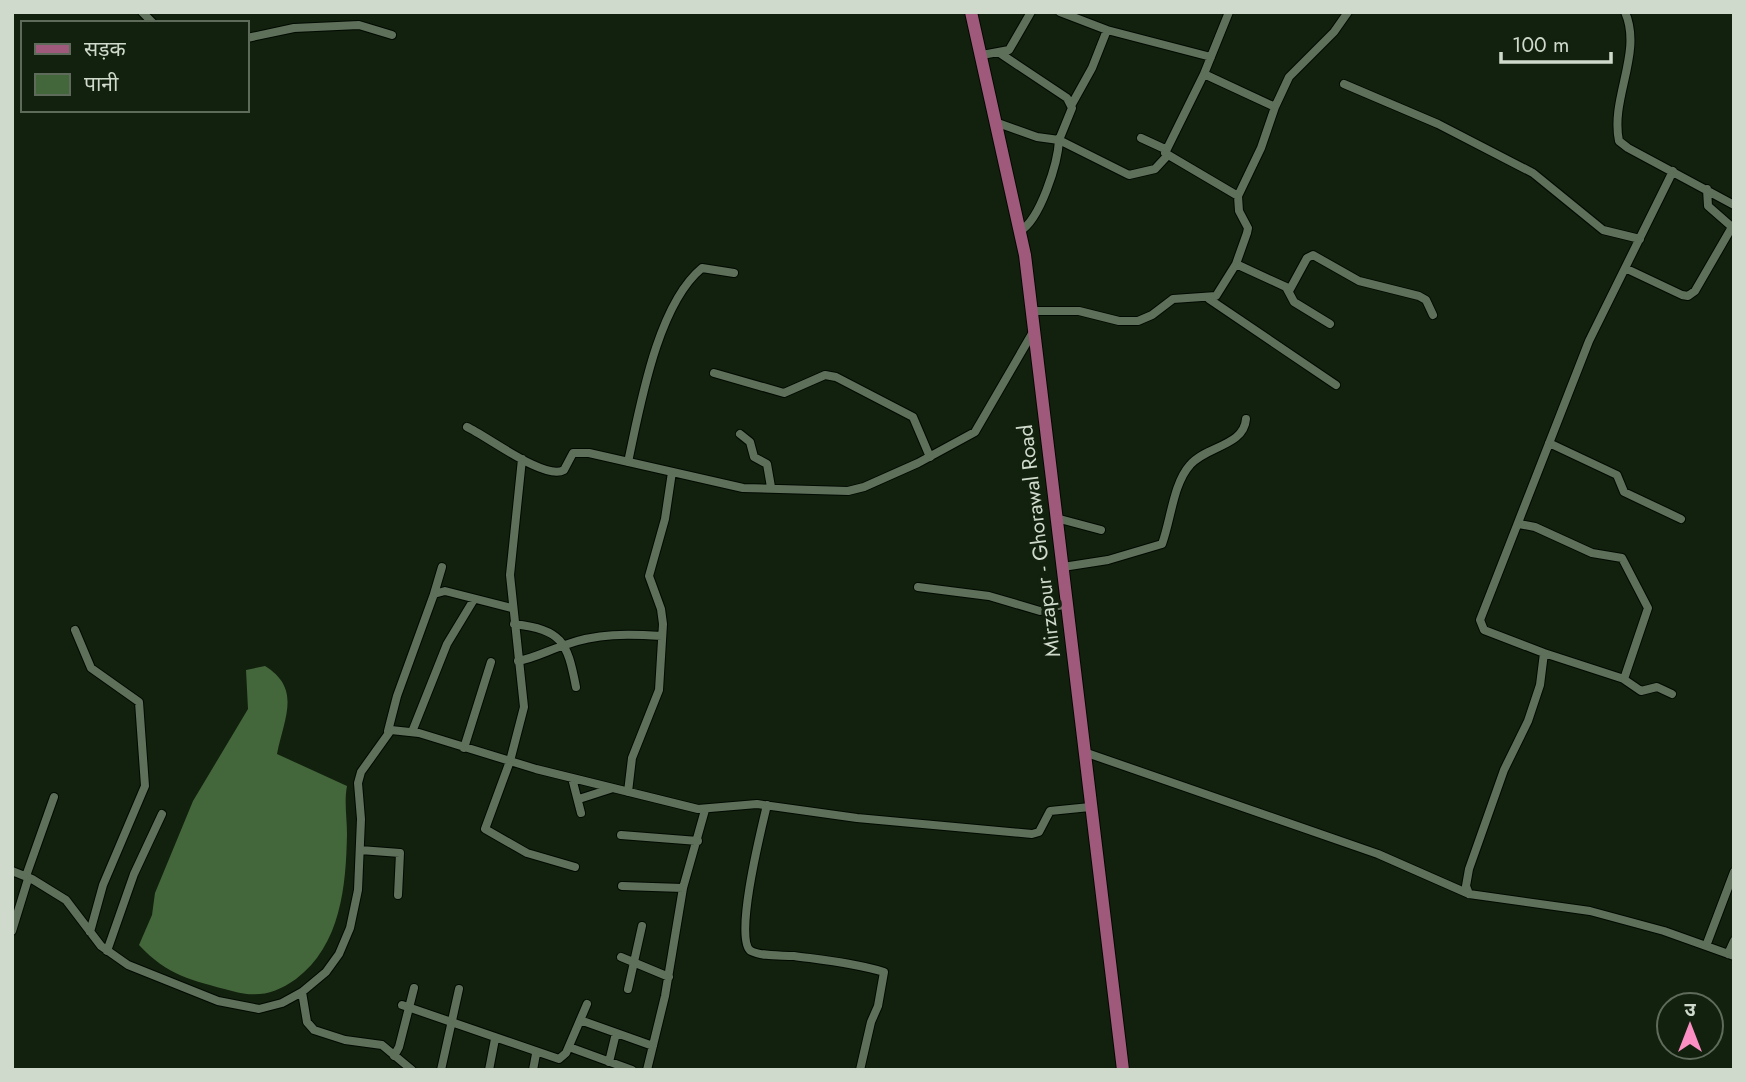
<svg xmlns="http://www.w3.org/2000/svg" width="1746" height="1082" font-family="Jost,'Noto Sans Devanagari',sans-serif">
<rect width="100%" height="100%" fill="#12200e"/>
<path fill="#43663b" d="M265,666C302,689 284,718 277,754L347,786C344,802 347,818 347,834C346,886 341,945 296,979C275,994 257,998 232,991C191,980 168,976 139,945L152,915L155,893L193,801L248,709L246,670Z"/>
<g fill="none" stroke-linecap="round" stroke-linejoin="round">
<g stroke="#010a00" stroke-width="10">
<path id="minor" d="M142,12L153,23
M1060,12L1107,30L1211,57
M1229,12L1204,74L1165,153L1238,196
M1625,12C1643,53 1610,98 1619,141L1628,148L1734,205
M247,38L294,28L359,25L392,35
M982,55L1009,50L1031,12
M1204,74L1275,107
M1344,84L1438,124L1533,173L1603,230L1640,239
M1072,104L1092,68L1107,30
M995,122L1037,137L1059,140L1072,108L1067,98L1001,54
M1141,138L1165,149
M1020,231C1040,220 1058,163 1059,140L1129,175L1155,169L1167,156
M1236,264L1286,287L1294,302L1330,324
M1627,269L1682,295L1688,296L1695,291L1732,227L1708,206L1707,189
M1289,291L1307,258L1313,255L1359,281L1419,296L1426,300L1433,315
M1209,299L1336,385
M1031,311H1079L1119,321H1138L1152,315L1173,299L1216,296L1236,264L1247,233L1248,228L1239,211L1238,196L1261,148L1275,107L1289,77L1334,32L1348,12
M714,373L784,393L825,375L836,377L913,417L930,457
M467,427C487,436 545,481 564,470L573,453H589L743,488L848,491L864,487L918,463L975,432L1033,332
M740,434L750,442L754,457L767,464L771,487
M1549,443L1617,475L1624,492L1681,519
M522,459L510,575L524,707L510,761L485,829L527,853L575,867
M628,462C640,407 657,305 702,268L734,273
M1056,518L1101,530
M1519,524L1535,527L1592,553L1622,558L1648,608L1624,679L1544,653
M1063,567L1108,560L1162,544C1171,520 1173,484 1190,465C1206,446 1244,446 1246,419
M918,587L989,596L1040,611L1067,604
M434,594L442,567
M514,624C562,630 567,641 576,687
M75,630L91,668L139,702L145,786L103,885L90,932
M518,661C535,658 549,650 565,645C597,633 628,634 662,636
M1622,678L1641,691L1657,687L1672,694
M388,731L397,696L434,594L445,591L511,608
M412,732L447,644L473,601
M464,748L491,662
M1084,752L1378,854L1469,894L1590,911L1664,931L1734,956
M572,778L581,813
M628,792L632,758L659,690L663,624L661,609L649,576L665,519L672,472
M579,799L613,788
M767,805C762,826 733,941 751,951C763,957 781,955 794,956C823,960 855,963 884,972L878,1006L871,1022L860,1070
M621,835L698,841
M360,850L400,853L398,895
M12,871L32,879L66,900L101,946L128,965L218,1001L259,1009L282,1003L302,992L326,972L339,954L350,928L358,890L361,819L358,783L361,772L391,730L419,733L536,769L698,809L757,804L857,818L1032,834L1039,832L1050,811L1090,807
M26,876L54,797
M622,886L683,888
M1469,894L1466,886L1469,869L1504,770L1528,721L1540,685L1544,653L1484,630L1480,620L1589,341L1673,171
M12,931L28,879
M1706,946L1734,872
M107,951L134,874L162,814
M1728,954L1734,941
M621,957L669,977
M628,989L642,926
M302,992L307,1022L314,1030L345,1040L382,1045L412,1070
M402,1005L559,1059L566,1053L587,1004
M580,1020L653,1046
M569,1047L632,1070
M394,1056L399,1047L414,988
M609,1062L616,1033
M441,1070L459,989
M489,1070L495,1039
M533,1070L536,1054
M647,1070L665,996L683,888L705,810"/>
</g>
<g stroke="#010a00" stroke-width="14">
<path id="primary" d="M971,12L1025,255L1123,1070"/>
</g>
<use href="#minor" stroke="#5e6f5a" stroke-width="8"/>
<use href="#primary" stroke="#9f597a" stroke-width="12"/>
</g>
<g text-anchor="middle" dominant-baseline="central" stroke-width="7" stroke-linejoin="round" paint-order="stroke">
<g font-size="21" fill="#cfd9cc" stroke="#12200e">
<text transform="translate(1039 541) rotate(-97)">Mirzapur - Ghorawal Road</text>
</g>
</g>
<rect width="1746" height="1082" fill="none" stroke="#cfd9cc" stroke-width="28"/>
<rect x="21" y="21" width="228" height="91" fill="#12200e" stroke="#5e6a5a" stroke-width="2"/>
<rect x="35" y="44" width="35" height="10" fill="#9f597a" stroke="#5e6a5a" stroke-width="2"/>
<text x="84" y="56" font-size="21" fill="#cfd9cc">सड़क</text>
<rect x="35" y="74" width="35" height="21" fill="#43663b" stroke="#5e6a5a" stroke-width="2"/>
<text x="84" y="91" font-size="21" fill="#cfd9cc">पानी</text>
<g transform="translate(1690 1026)"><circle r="33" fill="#12200e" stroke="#5e6a5a" stroke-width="2"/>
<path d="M0-5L12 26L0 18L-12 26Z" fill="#fb8fc4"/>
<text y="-10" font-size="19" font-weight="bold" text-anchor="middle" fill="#cfd9cc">उ</text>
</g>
<path d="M1501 52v10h110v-10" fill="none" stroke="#cfd9cc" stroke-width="3.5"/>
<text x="1512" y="52" font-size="21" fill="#cfd9cc" stroke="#12200e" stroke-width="5" paint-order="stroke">100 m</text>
</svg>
